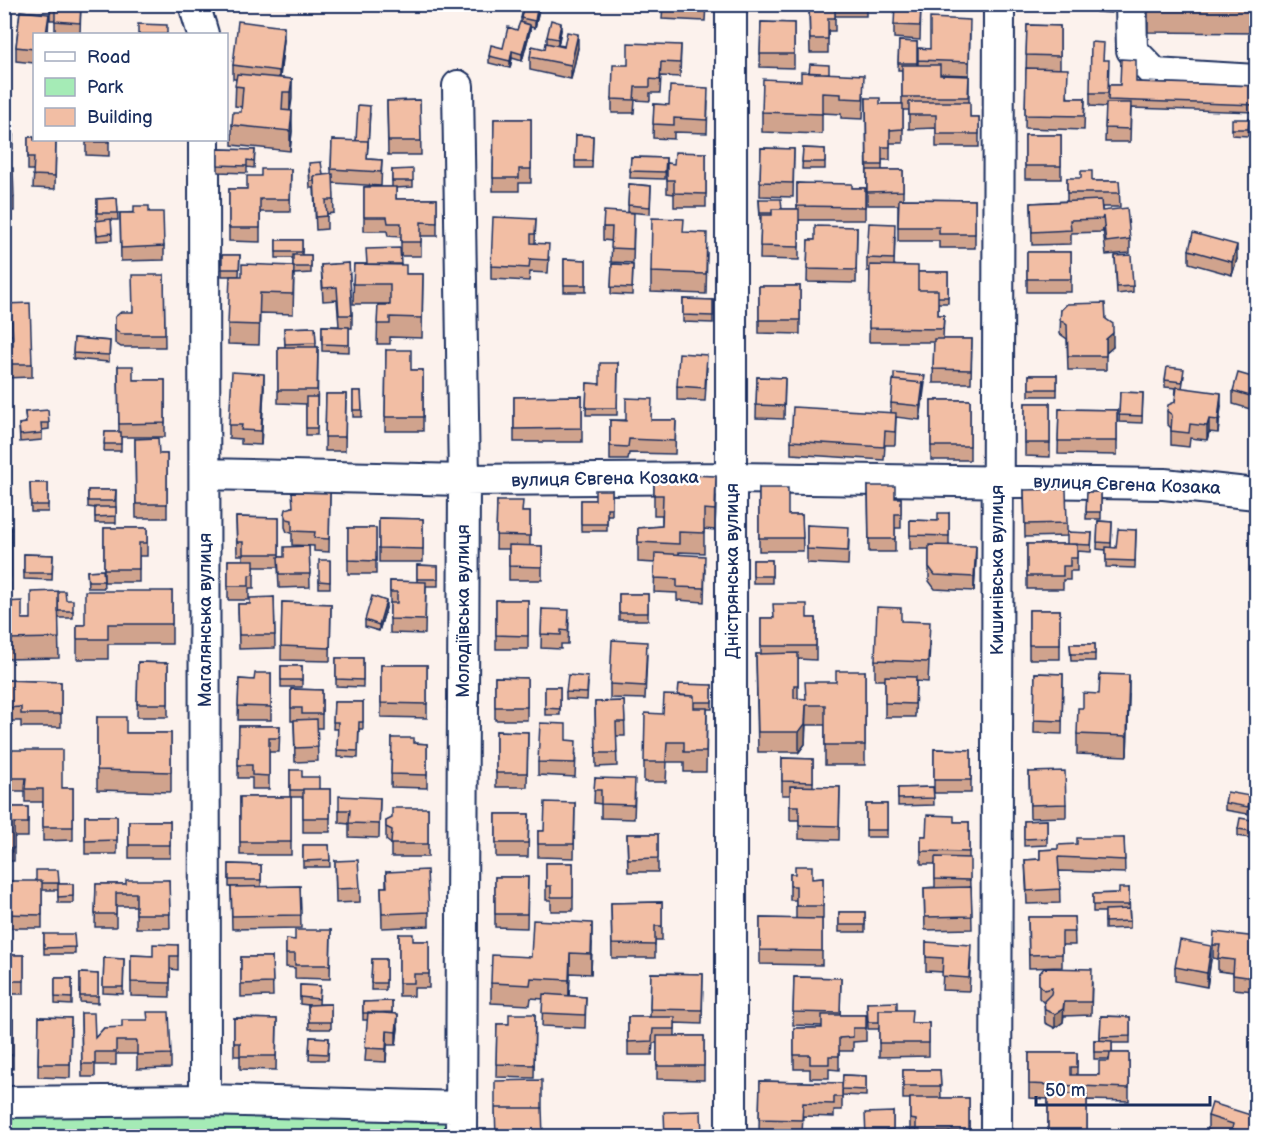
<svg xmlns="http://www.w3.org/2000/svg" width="1261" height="1141" font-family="'Balsamiq Sans',sans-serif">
<rect width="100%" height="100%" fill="#fcf2ed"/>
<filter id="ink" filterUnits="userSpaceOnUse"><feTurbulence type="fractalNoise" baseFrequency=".0167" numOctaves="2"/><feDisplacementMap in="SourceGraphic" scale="12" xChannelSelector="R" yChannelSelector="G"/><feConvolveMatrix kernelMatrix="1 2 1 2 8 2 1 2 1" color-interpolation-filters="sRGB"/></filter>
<g filter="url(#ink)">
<path fill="#a5ebb6" stroke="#608d8a" stroke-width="1.5" d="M4,1101L462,1107V1136H5Z"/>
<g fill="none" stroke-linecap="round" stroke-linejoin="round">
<g stroke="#1b2f5e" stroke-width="34">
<path id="minor" d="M194,4L203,34
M1131,4L1132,50L1155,74L1256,80
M458,86L464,480L461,1136
M204,140L205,1100
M205,474L464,480L732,478L1164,484L1256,494
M4,1102L205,1100L461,1107
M731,1136V4
M996,1136L999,4"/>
</g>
<use href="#minor" stroke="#fff" stroke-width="30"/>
</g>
<path fill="#d0a38d" stroke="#1b2f5e" stroke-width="1.5" d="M50,4H81L80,34H55V20H50Z
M473,4H486L485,7Z
M540,4L535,28L530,27V31L522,61L512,58L510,68L489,63V56L503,48L517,30L521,22V18Z
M663,4H706L705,21L662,19Z
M809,4H835V31H828V53H810Z
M835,4H866V16H835Z
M921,4L920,40L894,38V25Z
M1096,4H1111V13L1096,12Z
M1148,4H1256V33L1148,32Z
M20,11L49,14L48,34H34V63L16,61V47Z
M761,22L794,23V68L760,67Z
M1027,25L1060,26V68L1068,98H1085L1084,130L1025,128Z
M561,30L558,45L578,48L571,79L530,70V57L545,49L547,43V37Z
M970,33L969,75L940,74V75L969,76V102L970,117H979V147H936V128L909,129V110H903V143H890V160H882V170H903V199L975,200V248H939V241H898V205H867L866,98L880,104H902V70H898L899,41L917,42V65H918V48L930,49Z
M284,40L280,78L292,79L290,111L292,131L290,151L232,145V125L241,112L242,107L235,106L236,79H233V65Z
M681,45L680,77L661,76L660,93H650V101L635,100L634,113H612V99L628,65Z
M1104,60L1109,85H1120L1136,82L1257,86V112L1131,108L1130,142H1105L1106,107L1090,106V93Z
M4,71H7L8,109L13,136V149H4Z
M829,73L864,95L863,119L841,118V114L822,113V134L762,132V112L801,81Z
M420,100L421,155H388L387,101Z
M708,102L707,133L674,132V139L653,138L654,104L669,105Z
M370,113L367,159L382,160L381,186L333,183L334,213L327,214V229L316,230L314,188H310L309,170L323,175H331L332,140L356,141Z
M494,119H531V183H519V191H493Z
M1249,119L1248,136L1232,135V129Z
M576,135L593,136L592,168H575Z
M1025,135H1061V179H1025Z
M28,137L56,140L55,189L33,188L34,170H28Z
M86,140H109V156L86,155Z
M761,148L794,149L793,197L760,196Z
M803,148L825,149V169H802Z
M218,149L255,150L254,168L247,167V173L218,172Z
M706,153V207H674V194L667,193V163L674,164Z
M631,157L666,158L665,179L630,178Z
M4,169L14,197V211H4Z
M291,169L290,212H260V242L229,241V189H247L261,176Z
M392,170L413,181V187L396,188V199H437V236H421V256H401V237L388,236L387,231H364V187H392Z
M1067,178L1092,181H1119L1120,207H1102V211L1130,239V253L1106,255L1103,229L1102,232L1071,233V244L1032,245L1031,203L1067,201Z
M797,183L852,188H865V220H799V260L760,259L761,219H760L759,199L782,209H797Z
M629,184L651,186L650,214L628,212Z
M117,198L118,220H111L112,240L97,241L96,227V221L97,220V199Z
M149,212L164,246V260L121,261L120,213Z
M536,219L535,243L549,257L548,273L530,272L529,281L491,279V266Z
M634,226L633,263L611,262L612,241L603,240V227Z
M857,227L856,283L807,282L808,240H815Z
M895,238L894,265L918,272H948V303H938V315H944L943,339H972L971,383H933L934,342H869L870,271H867V258Z
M276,240H302V255H311V273L294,274L293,314L260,313L259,345L228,344V324L242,276L293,266V258H276Z
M1189,250L1237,259L1232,275L1189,263Z
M1027,252H1071V292H1027Z
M707,253L706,294L651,292V272Z
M222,255H240L239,276H222Z
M1115,256L1133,286V292L1117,294Z
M564,259L586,260V292H564Z
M1257,262V284L1254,283V270Z
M349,263L352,315V328H349V352L322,351V326H339L337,300L323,301L321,265Z
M354,264H401L406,274H423L422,338L390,337V344H377L378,305H390V304H353Z
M612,264L633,265L632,295L611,294Z
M164,275L165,347H121L115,343V317L133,312Z
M759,286H800V334L759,333Z
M683,299L713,300V323L683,322Z
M4,304L32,364V377L4,378V345H13L12,335H4Z
M1061,310L1106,319L1113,347L1106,353V370H1068L1067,339L1060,334Z
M315,327L316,347H318L317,435H306V404L278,403V347H285L284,328Z
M74,338L110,341L109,362L73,359Z
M386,350L411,370H423V431H385Z
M618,363L617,415H586L587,383L600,384Z
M118,366L133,380H165V437H121V451H104L105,432H119Z
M1257,366V411L1233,404V391L1252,377Z
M707,368L705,401L677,400V386Z
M1029,375H1057V396H1029Z
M1184,376L1182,388L1221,406L1218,433L1209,432L1207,440L1190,438L1189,447L1171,445V428L1167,424V411L1175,402L1176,388L1165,387V380Z
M757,377L785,378L784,419L756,418Z
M925,383L920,420L896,417L895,445H885L884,460L791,454V441L891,413V403Z
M264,387L261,445L241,444V439L229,438V425Z
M353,391H361L362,417H353Z
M1120,392L1143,393L1142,423L1119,422Z
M326,394H346L345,451H325Z
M582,396V442H514V397Z
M931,400H970V460H931Z
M4,401H7L8,443H4Z
M1025,403H1050V457L1025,456Z
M1059,409L1117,410V455L1058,454Z
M25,412L49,423V429L42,430V440L20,442L19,424L26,423Z
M610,420H676L675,454L629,453L628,460H610Z
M135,439L159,454H167V518H136Z
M4,457L11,471L10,515L4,514Z
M654,479L716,496L715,530L704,529V553L679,552V554L705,569L704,602L677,600V593L654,592L655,563L638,562V528L662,526V515H654Z
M30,483H48V512H31Z
M868,486L895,498H901V528H895V552H869Z
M759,488L788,515H802L803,551H759Z
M88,490H116V523H95V508L88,507Z
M612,490V515H607V531H581V500H595Z
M1024,490L1067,523V536L1025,537Z
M1087,492H1101V519H1086Z
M330,493L329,552L314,551V546L292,545V533L287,532L285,527V514L292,507Z
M497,501L523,512H530V546H542V580H509V549H496Z
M949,513V545L976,559L974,591L935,589L929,581V549H910V520L938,521Z
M236,517L279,518V557H284L309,546L310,587L279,588L278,567H254V588H249V600H228V560H243V555H237Z
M379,518L423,519V562H379Z
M1098,521L1112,522L1111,548H1116L1136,530L1135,568L1106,567V550L1097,549Z
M807,525L849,540L848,565L807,563Z
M4,528H11V590H4Z
M104,528H147V556H139V582H104Z
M348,528H376V574H348Z
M1092,533L1091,552L1077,551V571H1070V580H1063V589H1027V544H1067Z
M24,554L53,555L52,580L24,579Z
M330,560V588H319V581Z
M753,560H772V583H753Z
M417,565L438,566V586H426L425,634L390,633V581L417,582Z
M103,570L104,588H88L87,571Z
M172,591V644H108V659H77V625H85Z
M619,594H648V620H619Z
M274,597L275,648L239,649L238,604H250Z
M66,600L73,611V618H58L59,658L5,659L4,602L22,619H31Z
M496,600H528V649H496Z
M282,602L331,604L330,661L281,660Z
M386,608L379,631L365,627V620Z
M542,609L569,623L568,644H561V649L541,648Z
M1029,610H1060V659H1029Z
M761,618H816V660L798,659V699H805L836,682L865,671V765H825V725H806L805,744L799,752H758L756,654H761Z
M901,621L930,642L928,682L916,681L915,717H885V680H875V660Z
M1070,644H1095V661H1071Z
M647,655L645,699L610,698V684Z
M336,658H363V687L336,686Z
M138,662L168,663V717H137Z
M381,665H427V718L381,717Z
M281,666H302V687H281Z
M271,673V720H238L239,679L254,680Z
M1035,673L1063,674L1062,734L1034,733Z
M495,677L527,678V720H495Z
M4,680L61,682V727H21V721H4Z
M588,683L587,700L566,699V692Z
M712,685V709H707L706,772H684V762H667L666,782H644V762L663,714L678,695Z
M545,687H560V715H545Z
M291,689L322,690V728H317L318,761L295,762L294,721H291Z
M1129,695L1127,756L1077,754V734L1083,708Z
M624,701L625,736H616L617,766L596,767L595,702Z
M334,702H363V729H359L358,758L337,757L338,729H333Z
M97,717L126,733H171V792L97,790Z
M239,726H280L279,752H269V789H252V778H238Z
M496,731L528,732L527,787H496Z
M392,738L414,743L427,744V788L391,787Z
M566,740L576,754L575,777L538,775V762Z
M934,749L971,750V793H934Z
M4,750L62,788H73V840L43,841V802H25V791H4Z
M782,758L813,759V787H840L839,840L799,839V820H790V795H782Z
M290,770L302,777L319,789H330V832H303V797H290Z
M1029,772L1066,804V817L1030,818Z
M595,778L635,793L634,819L601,818V804L594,803Z
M933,787L934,805L898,806V788Z
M240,797H291V855H240Z
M380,798L379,838L349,837V824L339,823V810Z
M1250,802L1248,814L1225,810V803Z
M575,803L574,858L538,857V831H544Z
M866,804H887V837H866Z
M4,807H28V837H14V861H4Z
M428,808V857H391V844L386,840V821Z
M496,814H529L528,857H496Z
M85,816H117V854H85Z
M1047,820V845L1024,846V821Z
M129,821H170V858H129Z
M1257,821V839L1238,836V829Z
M954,822H969V858L970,887H971L972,929L925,930L924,888L935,887V864H921V836H926Z
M627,834H658V872H628Z
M1124,838L1125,873L1059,871L1060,903L1027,904L1025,860L1040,859V850L1058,849L1077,844Z
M303,845H329L330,867H303Z
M335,861L360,888V902L336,903Z
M546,863H573V911H551V900H546Z
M229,864L261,865V887L300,886L301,928L232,929L231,887H254H229Z
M386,872L429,912V926L382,928L381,887H386Z
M790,874L812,879L823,878V919H822V965L760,964V918L796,919V900H790Z
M495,877H528L527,928L495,927Z
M169,880L170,928H136V906H116V927H95L96,884H126Z
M4,881L59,883V884H73V903H58V890H42V928H4Z
M1129,888L1130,928L1105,929V912H1093V894L1119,893Z
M662,902V940H655V958H612L611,903Z
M839,912H865V932H839Z
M1028,917H1074L1075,945H1062V967L1029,968Z
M331,930L330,979L295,978V968L286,967V939L295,940Z
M44,934L75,947V954H44Z
M399,934L413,941H429V988H414V996H399Z
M1257,937V973L1254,991L1233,989V973L1218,971V959L1213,958V945Z
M926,942L971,958L969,991L942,990L943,972L926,971Z
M592,943L591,974L570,973L569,996L586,997L585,1028L542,1026L543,999L531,998L530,1005L491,1003V983L531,957Z
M178,945V970L170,969V997L131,996V955L153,956Z
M4,955H24V994H4Z
M241,957H272L273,996L241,997Z
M104,958L124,959L123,994L103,993Z
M372,959H386V990H371Z
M1211,959L1207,987L1175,981V967Z
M80,973L98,974V1003L80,1002Z
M651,973L703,974L702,1024L675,1023V1036H704V1080L657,1079V1043H653L652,1055H628V1017H650Z
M1039,974L1092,983L1091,1015L1064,1016L1063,1022L1055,1028L1045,1023L1044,1003L1039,998Z
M794,977L841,978L840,1015H866V1041L853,1042V1051H839V1070L829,1069V1078H810V1069H794V1028H822V1026L793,1025Z
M55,978H72V1005L55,1004Z
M300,985L320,986L319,1004H331V1029H309L308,1005L300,1004Z
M392,1001V1014L398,1028L396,1045H387L386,1062L365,1061L368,1020H363V1002Z
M867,1003L897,1010L911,1023H929V1056L879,1057V1026V1029H868Z
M81,1013L95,1038L104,1028L171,1054V1068L137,1069V1054H116V1065H95V1077H82Z
M535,1014L534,1078L496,1077L497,1024H509Z
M1101,1016L1130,1017V1043H1112V1053H1129V1101L1087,1100V1135L1131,1137H1048V1099L1029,1098V1053H1077V1075H1099L1109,1061V1059H1094V1040H1100Z
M39,1017L71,1018L70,1078L38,1077Z
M234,1018L277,1019L276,1070L240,1069V1056H234Z
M4,1019H13V1069H4Z
M310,1037L329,1038L328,1060H309Z
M903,1070H940L941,1098H969V1137H916V1133H910V1099H903Z
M843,1075L866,1076V1096L842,1095Z
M760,1081L842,1083V1110H834V1117L803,1116L802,1133L759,1132Z
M893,1112V1137H865Z
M1208,1116L1257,1117V1137H1229L1208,1130Z"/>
<path fill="#a98573" stroke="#1b2f5e" stroke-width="1.5" d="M538,4H540L535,28V21Z
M561,23V30L558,46V39Z
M530,25V31L522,61V54Z
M284,27V40L279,84V71Z
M578,34V48L571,79V65Z
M512,51V58L510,68V61Z
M292,79V99L290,112V92Z
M292,111V131L290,151V131Z
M1237,245V259L1232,275V262Z
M1113,333V347L1106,353V339Z
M264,374V387L261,445V431Z
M923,383V397L920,420V406Z
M1221,393V406L1218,433V420Z
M1209,419V432L1207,440V426Z
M716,476V496L715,530V510Z
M976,546V559L974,591V577Z
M386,601V608L379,631V625Z
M1129,675V695L1127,756V736Z
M806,705L805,744L799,752V732Z
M592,923V943L591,974V954Z
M1211,946V959L1207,987V973Z
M570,953V973L569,1000V980Z
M1257,959V973L1254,991V978Z
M1064,1002L1063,1022L1055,1028V1014Z
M398,1014V1028L396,1045V1032Z
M387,1031V1045L386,1062V1049Z"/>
<path fill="#f2bea4" stroke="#1b2f5e" stroke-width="1.5" d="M50,4H81L80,23L55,21V7H50Z
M524,4H538L535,21L521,18Z
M663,4H705V8L662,6Z
M809,4H835V18H828V39H810Z
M895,4H921L920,26L894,25Z
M1096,4H1111V6H1096Z
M1148,4H1256V7L1148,6Z
M20,11L49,14L46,34H34V49L16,47Z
M930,18L970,20L969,62L918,60V48L930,49Z
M551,20L561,23L558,39L547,37Z
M238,21L284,27L279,71L233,65Z
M520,22L530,25L522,54L512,51L510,61L489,56L491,45L503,48L508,27L517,30Z
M761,22L794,23V54H760Z
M138,24L167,25V34H138Z
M1027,25L1060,26V56L1026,55Z
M567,32L578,34L571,65L530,57L532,46L545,49L546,43L564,47Z
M899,41L917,42V63H898Z
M1091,42L1104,43L1103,60H1109L1108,93H1090Z
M628,43L681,45L680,63L661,62L660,80L650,79V87H635L634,100L612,99L613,65H628Z
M1121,59L1136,60V82L1257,86V105L1108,100L1109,85H1120Z
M810,64L829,65V73H809Z
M902,65H940V75L969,76L968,97H902Z
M1026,68L1068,69L1067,98H1085L1084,116L1025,115Z
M4,71H7L8,101H4Z
M801,72L864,75L863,99L841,98V94L822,93V114L762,112L763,79L801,81Z
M237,74L292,79L290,92H283L282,110L292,111L290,131L232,125L233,112H241L243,87L235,86Z
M670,86L708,88L707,120L674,118V125L653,124L654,104L669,105Z
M866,98H880V104H903V129L890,130V147H882V165H867Z
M420,100L421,141H388L387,101Z
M909,102H970V117H979V134H936V115H909Z
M1106,103H1131L1130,129L1105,128Z
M358,105L370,106L368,148V141H356Z
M4,109H12L13,136H4Z
M494,119H531V169H519V178H493Z
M1232,119H1249L1248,129H1232Z
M576,135L593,136L592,161H575Z
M1025,135H1061V166H1025Z
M28,137H34V140H56L55,176L33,175L34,157H28Z
M86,140H109V142H86Z
M332,140L368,141L367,159L382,160L381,172L331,169Z
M761,148L794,149L793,183L760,182Z
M803,148L825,149V162H802Z
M218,149L255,150L254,161L247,160V166L218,165Z
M675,152L706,153V194L674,193V180H667V163L674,164Z
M631,157L666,158L665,172L630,171Z
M321,162L323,175L314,176V181H310L309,163Z
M13,168L14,197L4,198V169Z
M261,169H291L290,199H260V228H229V189H247V176H261Z
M413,169V181H392V170Z
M867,170H903V191L867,192Z
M1081,171H1092V181H1119L1120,193H1067V178H1081Z
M333,174L334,200H326L327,216L316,217L314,176Z
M797,183L852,184V188H865V207L797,206Z
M629,184L651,186L650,207L628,205Z
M364,187H396V199H437V223L421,222V242H401V223H388L387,217H364Z
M117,198L118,213H97V199Z
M759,199H781L782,209H772V213H760Z
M899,199L975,200V234H939V227H898Z
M1101,200L1102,211L1127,208L1130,239L1106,242L1103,216L1102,219L1070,220L1071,230L1032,232L1031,203Z
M134,206H149V212H163L164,246L121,248L120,213H134Z
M772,209H799V247L760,246L761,215H772Z
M604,211L634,213L633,249L611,248L612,227H603Z
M493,217L536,219L535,234H531V243L549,244L548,260L530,259L529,268L491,266Z
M652,218L684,219L683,232L707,233L706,274L651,272Z
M111,219L112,233L97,235L96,221Z
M869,223L895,224L894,259L867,258Z
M815,226L857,227L856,270L807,269L808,240H815Z
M1193,233L1237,245L1232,262L1189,250Z
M276,240H302V252H276Z
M400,248L401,264H367L366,249Z
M1027,252H1071V279H1027Z
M222,255H240L239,269H222Z
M293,255H311V267H293Z
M1131,255L1133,286L1117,287L1115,256Z
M564,259L586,260V285H564Z
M1257,262V271L1254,270Z
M349,263L352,315H339L337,287L323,288L321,265Z
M242,264L294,266L293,294L260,293L259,325L228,324L230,276H242Z
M354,264L406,265V274H423L422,318L390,317V324H377L378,305H390V284H353Z
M612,264L633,265L632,288L611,287Z
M870,265L918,266V290H938V315H944L943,329L869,328Z
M918,272H948V297H938V290H918Z
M132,275H164L165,334H121L115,329V317L121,312H133Z
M759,286H800V320H759Z
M683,299L713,300V316L683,315Z
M30,303L32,364H4V345H13L12,321H4V304Z
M1105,303L1106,319L1113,324V333L1106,339V356H1068L1067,325L1060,320L1061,310L1067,304Z
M322,326L349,327V345L322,344Z
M315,327L316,343L285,344L284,328Z
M74,338L110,341L109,355L73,353Z
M934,339H972L971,370L933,369Z
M278,347H318L317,390H278Z
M386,350H411V370H423V417H385Z
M679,353L707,355L705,388L677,386Z
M600,363H618L617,408H586L587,383L600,384Z
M118,366H133V380H165V423L119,424Z
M1255,366H1257V398L1233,391L1238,373L1252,377Z
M1167,367L1184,369L1182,382L1165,380Z
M232,372L264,374L261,431L241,430L242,425H229Z
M894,373L925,376L923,388V383L894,380Z
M1029,375H1057V389H1029Z
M757,377L785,378L784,406L756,405Z
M893,380L923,383L920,406L891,403Z
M1177,387L1221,393L1218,420L1209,419L1207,426L1190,424L1189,433L1171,431L1172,415L1167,411L1168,405L1175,402Z
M353,391H361L362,410H353Z
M1120,392L1143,393L1142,416L1119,415Z
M326,394H346L345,437H325Z
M582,396V428L514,429V397Z
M306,397H317V428H306Z
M626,398L652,399L651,420H676L675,441L629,439L628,447L610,446V420L626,421Z
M931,400H970V446H931Z
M4,401H7L8,429H4Z
M1025,403H1050V443H1025Z
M793,407L896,413L895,432L885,431L884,447L791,441Z
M1059,409L1117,410V441H1058Z
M48,410L49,423H41L42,433L20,435L19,424L26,423L25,412Z
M105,432H121V444H104Z
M158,438L159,454H167V504H136L135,439Z
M4,457L11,458L10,501H4Z
M689,475L716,476L715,510L704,509V533L679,532V544L638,542V528L662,526L663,495H654V479L689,480Z
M30,483H48V505H31Z
M868,486H895V498H901V514H895V539H869Z
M759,488H788V515H802L803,538H759Z
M1066,489L1067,523L1025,524L1024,490Z
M88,490H116L115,501H88Z
M595,490H612V508H607V524H581V500H595Z
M292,492L330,493L329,539L314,538L315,532L292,531V520L287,519L285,514L286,509L293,507Z
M1087,492H1101V512H1086Z
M497,501H523L522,512H530V536L496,535Z
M95,507H116V516L95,517Z
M938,513H949V536L910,535V520L938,521Z
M236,517L279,518V554H243V542H237Z
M379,518L423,519V549L379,548Z
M1098,521L1112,522L1111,543L1097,542Z
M807,525L849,527L848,551L807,549Z
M4,528H11V577H4Z
M104,528H147V543H139V569H104Z
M348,528H376V561L348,560Z
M1118,529L1136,530L1135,561L1106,560V547L1116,548Z
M1067,532L1092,533L1091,545L1067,544Z
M1027,544H1077V558H1070V566H1063V576H1027Z
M509,545L542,546V567L509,566Z
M929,545L976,546L974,577L935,575L929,567Z
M309,546L310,574H279L278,557H284V547Z
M655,553L705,556L704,588L677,587V579L654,578Z
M24,554L53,555L52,573H24Z
M228,560H254V574L249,575V586H228Z
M319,560H330V582L319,581Z
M753,560H772V576H753Z
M417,565L438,566V579H417Z
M103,570L104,581H88L87,571Z
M390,581L426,582L425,620L390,619V603H397V592H390Z
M58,591L59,638L5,639L4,602L22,601V619H31V592Z
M58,591H65L66,600H73V611H58Z
M85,591H172V624H108V639H77V625H85Z
M619,594H648V613H619Z
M372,596L386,601L379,625L365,620Z
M274,597L275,635H239L238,604H250V598Z
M496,600H528V636L496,635Z
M282,602L331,604L330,648L281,646Z
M773,604H807V618H816V646H761V618H774Z
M877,607L901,608V621L930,622L928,662L875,660Z
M542,609L569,610L568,631L561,630V635L541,634Z
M1029,610H1060V645H1029Z
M612,640L647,642L645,686L610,684Z
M1070,644H1095V654H1071Z
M798,653V685H794V698L806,699L805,682H836V671H865V745H825V705H806L805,724L799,732H758L756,654Z
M336,658H363V680L336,679Z
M138,662L168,663V704H137Z
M381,665H427V704L381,703Z
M281,666H302V680H281Z
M255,673H271V707L238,706L239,679L254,680Z
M1035,673L1063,674L1062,721L1034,720Z
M1100,674L1129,675L1127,736L1077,734L1078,708H1083V693L1099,694Z
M568,675L588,677L587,693L566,692Z
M885,676L916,677L915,704L885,703Z
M495,677L527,678V707H495Z
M4,680L61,682V714H21V707L4,708Z
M679,684L712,685V702H694V696L678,695Z
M545,687H560V709L545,708Z
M291,689L322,690V714H302V708H291Z
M664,695L694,696V708H707L706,752H684V742H667L666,762H644L645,713L663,714Z
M624,701L625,722H616L617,753H596L595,702Z
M334,702H363V722H359L358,751L337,750L338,722H333Z
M97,717H126V733H171V772L97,770Z
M317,719L318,747L295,748L294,720Z
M540,723L566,724V740L576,741L575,763L538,762Z
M239,726H280L279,738H269V776L252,775V765H238Z
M496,731L528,732L527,773H496Z
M392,738H414V743L427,744V775L391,774Z
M934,749L971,750V780H934Z
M4,750H62V788H73V827H43V789H25L26,778H4Z
M782,758L813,759V782L782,781Z
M290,770H302V777H319V789H303V790H290Z
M1065,771L1066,804L1030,805L1029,772Z
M595,778L635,779L634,805L601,804V790H594Z
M790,786L840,787L839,826L799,825V806H790Z
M933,787L934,798L898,799V788Z
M303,789H330V818H303Z
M1227,792L1250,796L1248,807L1225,803Z
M339,796L380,798L379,824L349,823L350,810H339Z
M240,797H291V842H240Z
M545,802L575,803L574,844H538V831H544Z
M866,804H887V830H866Z
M4,807H28V823H14V848H4Z
M392,808H428V844H391L392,830L386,827V821L392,818Z
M496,814H529L528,843H496Z
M927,815L954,816V822H969V852L921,851V836H926Z
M85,816H117V840L85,841Z
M1240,818L1257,821V832L1238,829Z
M1047,820V838L1024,839V821Z
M129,821H170V845H129Z
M627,834H658V858L628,859Z
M1077,838H1124L1125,860L1058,857L1060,889L1027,891L1025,860L1040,859V850L1058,849V845L1077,844Z
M303,845H329L330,860L303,861Z
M935,857L970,858V880L935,879Z
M358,860L360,888L336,889L335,861Z
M546,863H573V897H551V886H546Z
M229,864L261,865V880H229Z
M795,866H812V879L823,878V906H796V886H790V874H795Z
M36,870H58L59,883H42V881H36Z
M427,870L429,912L382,914L381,887H387L386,872Z
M495,877H528L527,914H495Z
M126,880H169L170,914H136V893H116V914H95L96,884H126Z
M4,881H42V915L4,914Z
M58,884H73V896L58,897Z
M300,886L301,915L232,916L231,887Z
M971,887L972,916L925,917L924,888Z
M1119,888H1129V905H1093V894L1119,893Z
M662,902V926H655V945L612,944L611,903Z
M1129,909L1130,921L1105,922V910Z
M839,912H865V925H839Z
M1028,917H1074L1075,932H1062V954L1029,955Z
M760,918L822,919V951L760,950Z
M533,920L592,923L591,954L570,953L569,980L531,978L530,985L491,983L492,955L531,957Z
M295,930H331L330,965H295V954H286V939L295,940Z
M1214,932L1257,937V959L1254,978L1233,975L1234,960L1218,958L1220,945H1213Z
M44,934H74L75,947L44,948Z
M399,934H413V941H429V974H414V983H399Z
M1180,940L1211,946L1207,973L1175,967Z
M926,942L971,945L969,978L942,976L943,958L926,957Z
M153,944L178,945V956H170V983L131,982V955L153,956Z
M4,955H24V981H4Z
M241,957H272L273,983L241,984Z
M104,958L124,959L123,987H103Z
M372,959H386V983H371Z
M1044,968L1092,969L1091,1002H1064L1063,1009L1055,1014L1045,1010L1044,1001L1051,994L1052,988L1044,990L1039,984V974Z
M80,973L98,974V996H80Z
M651,973L703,974L702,1010L650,1009Z
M794,977L841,978L840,1013L793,1012Z
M55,978H72V998L55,997Z
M300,985L320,986L319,999L300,997Z
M543,994L586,997L585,1015L542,1013Z
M392,1001V1012L363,1013V1002Z
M897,1002V1010H879V1022H868L867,1003Z
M331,1004V1022H309L308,1005Z
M879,1010H912L911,1023H929V1043H879Z
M147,1012H169L171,1054L137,1055V1041H116V1052H95V1064H82L81,1013H94L95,1038L104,1028L122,1027V1020H148Z
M368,1012L398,1014L396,1032L387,1031L386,1049L365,1048Z
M509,1014H535L534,1065L496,1064L497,1024H509Z
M822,1015H866V1028H853V1037L839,1038V1056H829V1064H810V1055H794V1028H822Z
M1101,1016L1130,1017V1036L1100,1037Z
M39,1017L71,1018L70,1064H38Z
M628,1017H675V1029H653L652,1041L628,1042Z
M234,1018L277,1019L276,1056H240V1043H234Z
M4,1019H13V1055H4Z
M657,1036H704V1066H657Z
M310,1037L329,1038L328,1054L309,1053Z
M1094,1040L1112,1041V1052H1094Z
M1029,1053H1077V1067H1071V1075H1099V1061H1109L1110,1053H1129V1088L1029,1084Z
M903,1070H940L941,1086H903Z
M843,1075L866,1076V1090L842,1089Z
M542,1080V1108H495V1115V1081Z
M760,1081L842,1083V1097H834V1104L803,1103L802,1120L759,1119Z
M1048,1094H1087V1134H1048Z
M910,1098H969V1131H916V1120L910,1119Z
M1212,1103L1257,1117V1136L1232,1129L1233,1124L1208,1116Z
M495,1108H542L543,1137H496Z
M701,1111L702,1137H665L664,1112Z
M893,1112V1129L886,1130V1137H866L865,1113Z
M1085,1135L1131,1136V1137H1085Z"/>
</g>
<g text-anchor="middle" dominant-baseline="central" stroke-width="5" stroke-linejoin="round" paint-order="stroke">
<g font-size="18" fill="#1b2f5e" stroke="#fff">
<text transform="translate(605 479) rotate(-1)">вулиця Євгена Козака</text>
<text transform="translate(1127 485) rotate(2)">вулиця Євгена Козака</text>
<text transform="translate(997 570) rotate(-90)">Кишинівська вулиця</text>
<text transform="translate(732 571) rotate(-90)">Дністрянська вулиця</text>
<text transform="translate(463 611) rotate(-90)">Молодіївська вулиця</text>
<text transform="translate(205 620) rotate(-90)">Магалянська вулиця</text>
</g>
</g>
<rect width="1261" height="1141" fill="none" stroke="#fff" stroke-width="24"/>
<rect x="12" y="12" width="1237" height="1117" fill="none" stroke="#1b2f5e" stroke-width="2" filter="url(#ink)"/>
<rect x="33" y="33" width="195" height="108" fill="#ffffff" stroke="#a4acbf" stroke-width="1.5"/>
<rect x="45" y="52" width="30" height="9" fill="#ffffff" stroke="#a4acbf" stroke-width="1.5"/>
<text x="87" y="63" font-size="18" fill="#1b2f5e">Road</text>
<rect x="45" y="78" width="30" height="18" fill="#a5ebb6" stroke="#a4acbf" stroke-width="1.5"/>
<text x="87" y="93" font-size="18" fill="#1b2f5e">Park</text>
<rect x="45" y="108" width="30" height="18" fill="#f2bea4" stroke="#a4acbf" stroke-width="1.5"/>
<text x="87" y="123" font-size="18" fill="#1b2f5e">Building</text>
<path d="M1036 1096v9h174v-9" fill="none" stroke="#1b2f5e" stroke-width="3"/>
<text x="1045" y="1096" font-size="18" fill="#1b2f5e" stroke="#ffffff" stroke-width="4.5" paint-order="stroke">50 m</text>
</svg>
